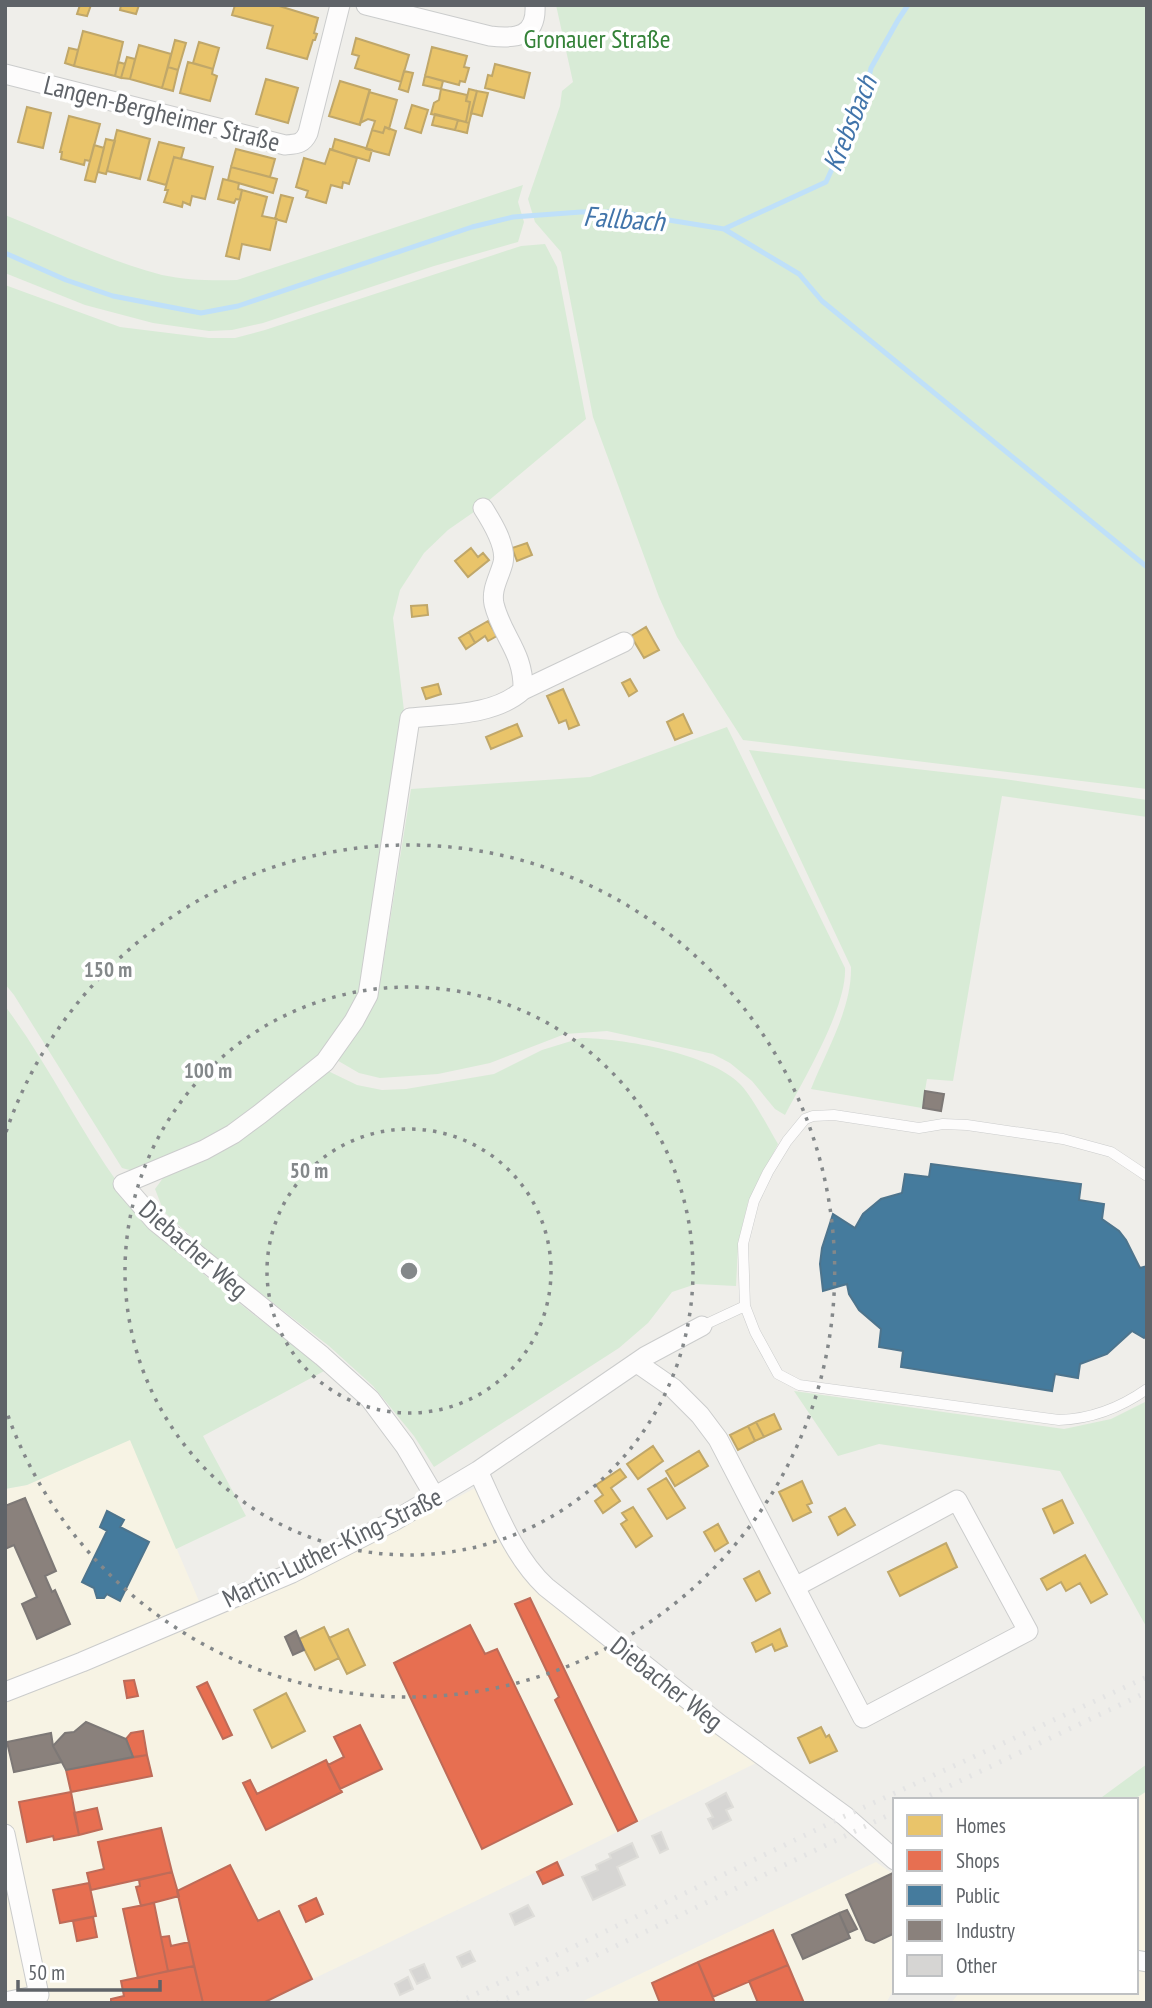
<svg xmlns="http://www.w3.org/2000/svg" width="1152" height="2008" font-family="'PT Sans Narrow',sans-serif">
<rect width="100%" height="100%" fill="#efeeea"/>
<path fill="#f7f3e4" d="M130,1439L207,1620L297,1582L479,1486L516,1560L760,1761L557,1862L263,2003H5V1489L27,1485Z
M1147,1791V2003H951L960,1992H1136V1800H1133Z
M876,1862L895,1875V1987L886,2003H579Z"/>
<path fill="#d8ebd6" d="M556,5H1147V789L743,740L677,637L659,597L593,417L561,252L535,222L528,199L560,106L562,91L573,82Z
M523,185L518,202L524,222L518,242L434,266L263,323L232,330L209,331L153,323L85,305L5,273V215C56,235 108,261 162,275C186,280 212,281 237,280Z
M545,244L557,267L586,419L481,507L448,530L424,553L400,590L393,618L405,719L363,995L321,1060L230,1129L137,1172L122,1168L14,995L5,984V285L120,327L209,338H235L265,330L521,246Z
M727,727L845,968C847,1007 804,1079 785,1115L775,1109L752,1081L730,1063L713,1054L607,1031L565,1034L490,1063L438,1074L380,1078L359,1073L335,1059L373,1000L381,977L411,789L590,777Z
M749,750L1004,779L1147,800V817L1002,796L953,1081L927,1079L922,1108L811,1089C826,1051 852,1009 851,967Z
M5,1006C48,1063 78,1128 120,1186C171,1258 257,1316 326,1370L203,1436L246,1516L176,1549L130,1440L27,1485L5,1489Z
M581,1038C622,1038 711,1054 740,1084C754,1099 767,1126 778,1144L748,1202L738,1246L736,1286L696,1284L672,1292L648,1323L619,1348L434,1467L414,1436L373,1386L329,1346L221,1263L164,1212L155,1189L166,1174L326,1070L357,1085L382,1090L406,1089L494,1074L542,1050Z
M794,1391L1064,1429L1111,1419L1147,1401V1628L1060,1471L879,1444L838,1456Z
M1147,1764V1791L1133,1800H1098Z"/>
<path fill="#e9c46a" stroke="#c0a769" stroke-width="2" d="M80,5H91L87,16L77,14Z
M121,5H139L136,14L120,10Z
M235,5H276L318,18L314,33L317,34L315,40H313L307,59L267,48L273,26L232,15Z
M83,31L123,42L115,76L74,66Z
M356,38L409,55L401,82L355,68L359,56L352,54Z
M175,40L186,43L178,70L168,67Z
M199,42L219,48L213,69L193,63Z
M139,45L171,54L162,88L130,79Z
M432,47L467,56L464,67L469,68L465,82L460,81L459,85L425,76Z
M69,48L78,50L74,66L65,63Z
M127,57L135,59L130,79L121,78Z
M118,62L125,64L121,78L115,76Z
M188,62L213,69L212,74L217,76L210,101L180,93Z
M495,64L530,73L524,98L485,88L488,75L492,76Z
M168,67L178,70L173,91L162,88Z
M404,71L413,73L408,92L399,89Z
M425,76L443,81L441,89L423,85Z
M266,79L298,88L288,123L256,114Z
M340,81L370,90L360,125L329,116Z
M441,89L467,95L466,101L470,102L466,122L431,114L434,103L439,100Z
M469,89L477,91L469,123L466,122L470,102L466,101Z
M477,91L488,93L482,116L471,113Z
M369,92L397,100L389,129L385,127L383,133L372,130L375,121L368,119L360,123Z
M412,105L428,110L421,133L405,128Z
M27,107L51,113L43,148L18,142Z
M435,114L458,120L455,130L432,125Z
M69,116L100,124L90,161L85,160L84,165L61,159L62,152H60Z
M458,120L469,123L467,133L455,130Z
M385,127L396,131L389,155L366,149L372,130L383,133Z
M117,130L150,139L140,179L107,171Z
M106,139L115,141L106,174L98,172Z
M335,139L372,150L369,161L332,150Z
M159,142L184,148L181,159L174,157L166,185L148,180Z
M94,145L104,148L95,182L85,180Z
M236,149L275,159L270,177L231,167Z
M330,149L357,158L349,184L343,182L342,188L331,185L326,203L306,197L308,191L296,187L304,158L325,164Z
M174,157L213,167L205,199L192,196L190,205L183,202L182,207L164,202L168,190H165Z
M231,167L277,179L273,193L228,180Z
M223,179L239,183L238,189L242,190L240,200L236,199L234,203L218,199Z
M242,190L267,197L262,216L277,219L270,250L242,244L239,259L226,256Z
M281,195L293,198L286,222L275,219Z
M527,543L532,555L517,561L512,548Z
M471,548L478,557L483,553L489,560L468,577L455,561Z
M427,605L428,615L412,617L411,606Z
M488,621L497,636L488,641L485,636L475,643L469,632Z
M646,627L659,650L644,658L631,636Z
M469,632L475,643L466,649L459,638Z
M630,679L637,691L629,696L622,683Z
M438,684L441,694L426,699L422,688Z
M563,689L579,725L569,729L566,720L559,723L547,696Z
M683,714L692,733L675,740L667,722Z
M517,724L522,736L491,749L486,737Z
M774,1414L781,1429L764,1437L756,1422Z
M756,1422L764,1437L755,1441L748,1426Z
M748,1426L755,1441L738,1450L730,1435Z
M653,1446L663,1461L638,1479L627,1464Z
M699,1451L708,1466L675,1486L666,1471Z
M620,1469L626,1477L611,1488L620,1501L603,1513L595,1501L603,1495L596,1485Z
M666,1478L685,1508L667,1519L648,1489Z
M802,1481L812,1503L807,1505L811,1512L793,1521L779,1492Z
M1062,1500L1073,1523L1054,1533L1043,1509Z
M633,1507L652,1536L636,1547L621,1524L627,1520L622,1513Z
M845,1508L855,1525L838,1535L829,1517Z
M718,1524L728,1543L715,1551L704,1532Z
M946,1543L957,1567L900,1596L888,1572Z
M1085,1555L1107,1594L1091,1603L1080,1583L1066,1591L1061,1582L1047,1590L1041,1579Z
M759,1571L770,1593L756,1601L744,1579Z
M324,1627L339,1658L315,1670L299,1639Z
M348,1629L365,1665L347,1674L329,1638Z
M780,1629L787,1646L775,1651L772,1644L756,1652L752,1643Z
M286,1693L305,1731L272,1748L254,1710Z
M821,1727L826,1737L829,1735L837,1751L810,1763L798,1738Z"/>
<path fill="#e76f51" stroke="#be6b58" stroke-width="2" d="M530,1598L637,1821L618,1831L555,1700L559,1697L515,1604Z
M470,1625L485,1654L497,1649L572,1804L482,1849L394,1663Z
M134,1680L138,1696L127,1698L124,1681Z
M207,1682L232,1735L223,1739L197,1687Z
M360,1725L382,1769L340,1789L328,1765L344,1757L334,1737Z
M143,1731L147,1755L133,1757L126,1739L131,1733Z
M147,1755L152,1776L71,1792L66,1770Z
M326,1760L342,1792L266,1830L243,1783L250,1780L257,1794Z
M71,1792L79,1835L54,1840L53,1836L27,1842L19,1802Z
M97,1808L102,1829L79,1835L74,1813Z
M161,1828L172,1872L91,1890L87,1873L104,1869L98,1842Z
M557,1862L563,1875L543,1884L537,1872Z
M230,1865L258,1921L279,1911L312,1979L263,2003H203L177,1891Z
M172,1872L179,1896L141,1906L136,1887L140,1886L139,1880Z
M89,1883L96,1916L60,1923L53,1890Z
M316,1898L323,1914L306,1922L299,1906Z
M154,1903L168,1971L138,1978L123,1909Z
M93,1917L97,1937L77,1941L73,1921Z
M773,1930L788,1965L713,1997L698,1962Z
M169,1936L171,1946L189,1942L194,1966L168,1971L161,1937Z
M698,1962L715,2003H660L652,1983Z
M788,1965L804,2003H758L749,1981Z
M194,1966L203,2003H111V1999L124,1996L121,1981Z"/>
<path fill="#457b9d" stroke="#4d748d" stroke-width="2" d="M931,1164L1081,1184L1079,1200L1104,1204L1102,1219L1119,1231L1126,1240L1140,1268L1147,1266V1334L1144,1338L1132,1331L1107,1354L1080,1364L1078,1378L1055,1374L1052,1391L901,1367L903,1351L879,1347L881,1329L859,1310L849,1294L847,1284L823,1291L820,1264L822,1248L833,1214L855,1228L863,1214L881,1199L902,1193L905,1174L929,1177Z
M107,1511L124,1520L120,1527L149,1542L120,1601L107,1594L104,1598H97L94,1588L82,1582L107,1531L100,1527Z"/>
<path fill="#8a817c" stroke="#7d7876" stroke-width="2" d="M925,1091L944,1094L941,1111L923,1108Z
M25,1498L56,1571L45,1576L52,1592L55,1590L70,1624L37,1639L22,1604L37,1597L14,1545L5,1549V1506Z
M296,1631L304,1650L293,1655L285,1637Z
M86,1722L126,1739L133,1757L66,1770L53,1746L65,1733L74,1732Z
M51,1733L53,1746L62,1762L14,1772L7,1742Z
M893,1873L895,1875V1933L874,1943L866,1940L846,1895Z
M847,1910L857,1929L848,1933L839,1913Z
M839,1913L850,1938L803,1959L792,1935Z"/>
<g fill="none" stroke-linecap="round" stroke-linejoin="round">
<path stroke="#bfe0f9" stroke-width="5" d="M724,229L826,182L838,156L843,129L863,105L871,68L898,20L908,5
M5,253L66,280L113,296L201,313L238,306L472,227L513,217L581,212H619L724,229L799,274L822,301L1147,567"/>
</g>
<path fill="#d6d5d3" stroke="#deddd9" stroke-width="2" d="M726,1793L733,1807L726,1810L731,1820L713,1829L708,1819L713,1817L706,1804Z
M661,1832L668,1849L660,1853L652,1836Z
M632,1843L638,1857L617,1867L625,1885L593,1900L582,1877L598,1870L596,1865L611,1858L609,1854Z
M528,1905L534,1916L515,1925L510,1914Z
M470,1951L475,1961L462,1967L457,1957Z
M424,1964L430,1978L417,1984L410,1970Z
M408,1977L413,1989L400,1995L395,1984Z"/>
<g fill="none" stroke-linecap="round" stroke-linejoin="round">
<g stroke="#cbcccc" stroke-width="11">
<path id="lane" d="M1147,1176L1111,1152L1063,1139L967,1125L943,1124L919,1128L834,1115L813,1116L805,1119L787,1141L768,1172L754,1201L743,1244L745,1306L755,1332L778,1374L799,1385L1059,1420C1091,1419 1120,1408 1147,1389
M702,1326L745,1306"/>
</g>
<g stroke="#cbcccc" stroke-width="21">
<path id="street" d="M366,5L490,36C516,39 537,37 535,5
M5,74L285,145C297,144 303,144 308,133L340,5
M523,690L624,642
M637,1363L673,1388L700,1415L718,1439L863,1718L1028,1631L957,1500L795,1587
M478,1471C497,1511 513,1556 546,1587L719,1724L845,1816L895,1860
M435,1497L405,1446L370,1399L322,1356L155,1221L123,1184L204,1150L233,1134L260,1114L325,1062L354,1021L368,995L410,718C447,714 494,716 523,690C524,652 502,637 494,604C491,589 499,578 503,563C507,546 492,522 483,508
M5,1692L82,1662L292,1573L394,1521L478,1471L646,1356L702,1326
M5,1834L39,1995L5,2002
M1136,1960L1147,1962"/>
</g>
<use href="#lane" stroke="#fdfcfc" stroke-width="10"/>
<use href="#street" stroke="#fdfcfc" stroke-width="19"/>
<path stroke="#e4e4e4" stroke-width="5" stroke-dasharray="2 9" stroke-linecap="butt" d="M920,1800L1147,1692
M457,2003L845,1816L1147,1677
M497,2003L895,1812"/>
</g>
<g fill="none" stroke="#84888a" stroke-width="3.5" stroke-dasharray="3.5 7">
<circle cx="409" cy="1271" r="142"/>
<circle cx="409" cy="1271" r="284"/>
<path d="M6 1132A426 426 0 1 1 6 1410"/>
</g>
<g text-anchor="middle" dominant-baseline="central" stroke-width="7" stroke-linejoin="round" paint-order="stroke">
<g font-size="26" fill="#348238" stroke="#fff">
<text x="597" y="38">Gronauer Straße</text>
</g>
<g font-size="26" fill="#5f6368" stroke="#fff">
<text transform="translate(162 113) rotate(14)">Langen-Bergheimer Straße</text>
<text transform="translate(194 1249) rotate(41)">Diebacher Weg</text>
<text transform="translate(332 1547) rotate(-26)">Martin-Luther-King-Straße</text>
<text transform="translate(667 1683) rotate(38)">Diebacher Weg</text>
</g>
<g font-size="28" font-style="italic" fill="#4174aa" stroke="#fff">
<text transform="translate(849 123) rotate(-68)">Krebsbach</text>
<text transform="translate(624 218) rotate(4)">Fallbach</text>
</g>
</g>
<circle cx="409" cy="1271" r="10" fill="#84888a" stroke="#fff" stroke-width="3.5"/>
<g font-size="21" text-anchor="middle" font-weight="bold" fill="#84888a" stroke="#fff" stroke-width="7" stroke-linejoin="round" paint-order="stroke">
<text x="108" y="977">150 m</text>
<text x="208" y="1078">100 m</text>
<text x="309" y="1178">50 m</text>
</g>
<rect width="1152" height="2008" fill="none" stroke="#5f6368" stroke-width="14"/>
<rect x="893" y="1798" width="245" height="196" fill="#ffffff" stroke="#bfc1c3" stroke-width="2"/>
<rect x="907" y="1815" width="35" height="21" fill="#e9c46a" stroke="#bfc1c3" stroke-width="2"/>
<text x="956" y="1833" font-size="21" fill="#5f6368">Homes</text>
<rect x="907" y="1850" width="35" height="21" fill="#e76f51" stroke="#bfc1c3" stroke-width="2"/>
<text x="956" y="1868" font-size="21" fill="#5f6368">Shops</text>
<rect x="907" y="1885" width="35" height="21" fill="#457b9d" stroke="#bfc1c3" stroke-width="2"/>
<text x="956" y="1903" font-size="21" fill="#5f6368">Public</text>
<rect x="907" y="1920" width="35" height="21" fill="#8a817c" stroke="#bfc1c3" stroke-width="2"/>
<text x="956" y="1938" font-size="21" fill="#5f6368">Industry</text>
<rect x="907" y="1955" width="35" height="21" fill="#d6d5d3" stroke="#bfc1c3" stroke-width="2"/>
<text x="956" y="1973" font-size="21" fill="#5f6368">Other</text>
<path d="M18 1980v10h142v-10" fill="none" stroke="#5f6368" stroke-width="3.5"/>
<text x="28" y="1980" font-size="21" fill="#5f6368" stroke="#ffffff" stroke-width="5" paint-order="stroke">50 m</text>
</svg>
